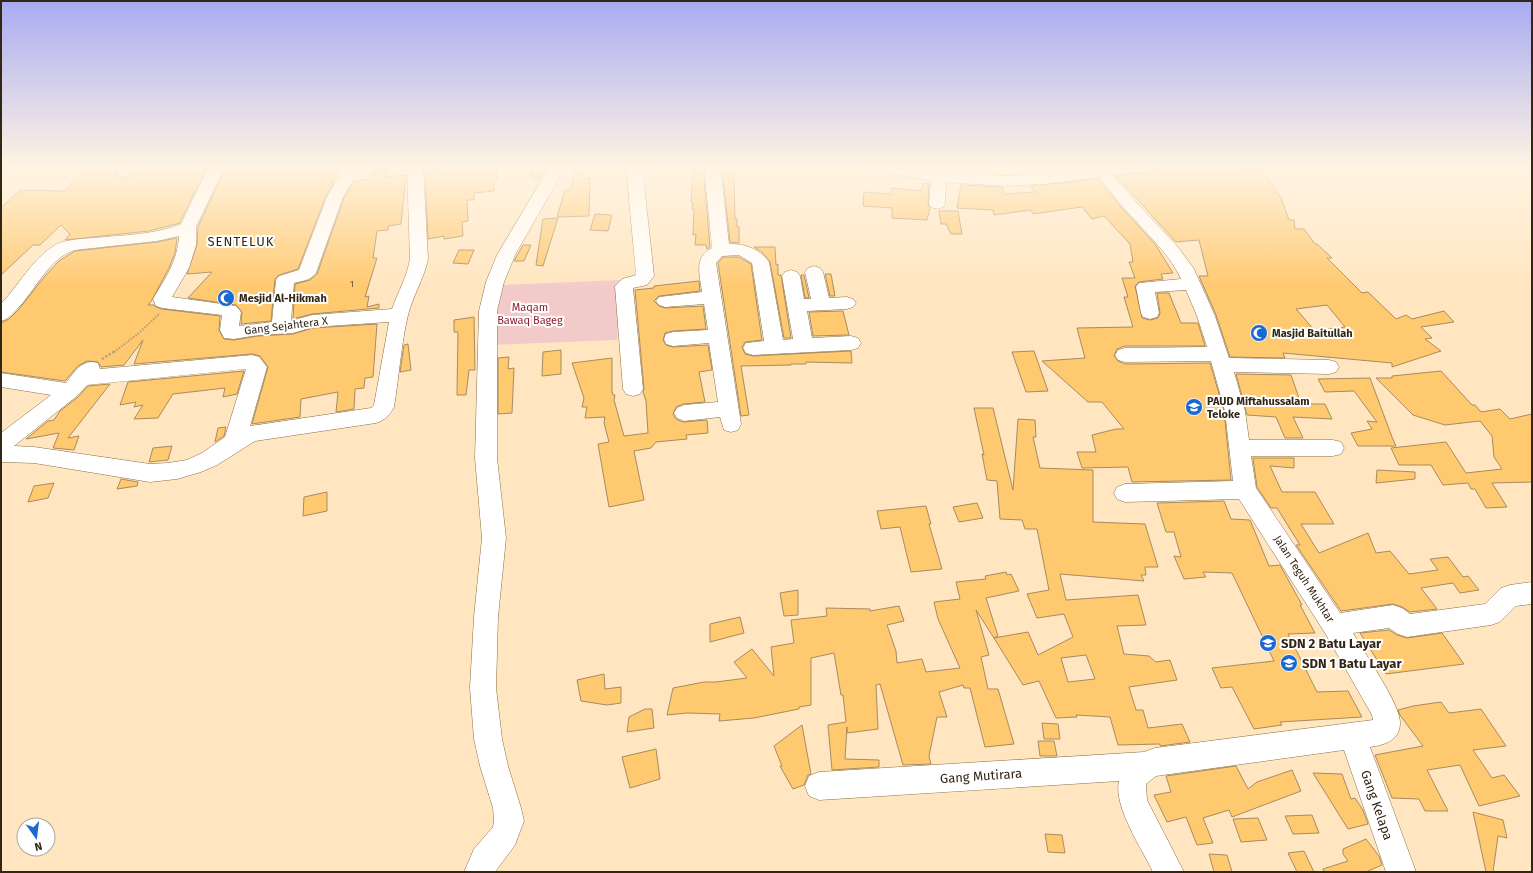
<svg xmlns="http://www.w3.org/2000/svg" width="1533" height="873" font-family="'Fira Sans',sans-serif">
<rect width="100%" height="100%" fill="#ffe6c0"/>
<path fill="#f3caca" d="M621,280L617,340L490,345L503,285Z"/>
<path fill="#ffc970" stroke="#a88b5f" fill-rule="evenodd" d="M85,166H120L114,173L119,177L125,178L133,175L139,166H207L180,223L149,231L65,240L70,234L61,225L40,245H33L1,275V208L20,190L65,191Z
M226,166H318L341,168L331,183H334L326,196L298,269L279,275L275,279L271,321L241,324L242,312L236,305L188,298L212,272L187,274L197,245L198,227Z
M439,166H497V180H494V191L474,193V200H467L468,221L462,222L463,236L444,239V236L428,239L425,172L439,170Z
M532,166H548L541,178L532,179Z
M576,166H584V178H590L589,216L557,217L565,190H571Z
M1157,166H1239L1242,169H1261L1281,198L1289,220H1294L1295,229H1304L1315,244H1317L1332,258H1327L1362,293L1368,292L1396,319L1406,315L1412,319L1444,311L1454,322L1421,327L1432,338L1425,339L1441,351L1392,367V363L1283,353L1285,358L1230,357L1216,315L1199,276H1208L1199,240L1176,242L1116,176L1148,172L1154,170ZM1327,305L1345,327L1315,331L1296,309Z
M693,168H703L710,247L707,249L706,245H695L696,234L693,235L694,209H692L693,202H691Z
M722,168H734L735,219H737V227H739V243L730,242Z
M388,170L386,177L406,175L401,224L388,226V230L377,231L373,258H377L365,297L369,296L367,307L379,304V308L312,314L293,319L295,284L310,280L317,274L344,198L354,181L371,179L374,171Z
M1098,179L1121,207L1155,244L1173,273L1161,274L1163,279L1139,282L1135,286L1142,318L1150,320L1158,318L1160,313L1157,293H1169L1181,323H1198L1205,346H1125L1117,349L1114,356L1118,361L1125,364L1210,363L1224,411L1231,480L1132,482L1128,467L1082,468L1077,452H1096L1092,435L1116,429H1124L1102,402H1088L1042,361L1085,358L1077,328L1133,327L1124,297H1128L1122,278H1135L1129,262H1133L1130,244L1104,216L1092,219L1082,207L1033,214L1031,210L994,215L993,210L957,208L961,185L1002,187L1005,194L1035,192L1031,186Z
M923,183L929,184L928,204L930,208L927,220L892,218V208L863,206L864,192L891,194V188L921,191Z
M939,211H958L962,234H951L946,224H941Z
M595,214L612,215L608,231L590,230Z
M558,218L543,266L536,265L543,219Z
M177,238L175,253L169,268L152,300L148,305H154L156,307L162,309L220,316L219,330L224,339L234,340L258,336L293,334L313,328L377,324L373,377L365,378L364,388L355,389L354,409L336,412L338,392L301,399L300,417L252,424L268,367L260,356L252,354L134,364L143,340L124,365L101,367L98,362L87,361L78,366L65,381L1,372V323L9,319L19,309L45,276L59,261L75,251L157,242Z
M523,245H531L524,261H514Z
M754,247H775L776,265L778,264V275H781L791,338H784L770,262L762,252Z
M459,250H474L468,264L453,263Z
M723,257H739L751,264L762,340L745,342L742,347L745,354L753,356L851,351L852,363L806,362V364H791V365L741,366L749,415L741,416L718,263Z
M825,274H831L835,296H830Z
M801,275H804L809,298H805Z
M699,281L700,291L659,296L654,301L659,306L665,308L703,306L706,329L673,331L665,333L663,340L666,345L673,347L708,345L712,370L699,372L705,402L683,404L676,407L673,414L676,419L683,422L707,420L708,433L686,435L687,439L656,442L651,448L634,451L644,500L609,507L598,444L609,442L604,423L605,417L585,418L587,407H582L584,398L572,363L612,358V391L613,395H615L614,400L624,436L648,433L646,401L643,392L644,389L635,290L654,288V286Z
M843,311L849,335L813,336L809,312Z
M474,317L475,370H469L466,395H457L458,332H454V320Z
M408,344L411,370L400,372L404,345Z
M561,350V374L542,376L543,352Z
M1034,351L1048,391L1026,392L1012,352Z
M509,357L508,369L514,368L512,413L498,414V358Z
M244,371L237,394L223,397L225,388L173,394L158,418L134,419L143,405L134,407L136,402L120,405L128,382Z
M1441,371L1472,405H1475L1481,412L1500,409L1510,419L1532,414V482L1492,483L1507,507L1486,508L1475,489H1471L1468,483L1443,485L1431,465H1399L1391,448L1446,442L1466,473L1502,469L1494,457L1492,436L1480,421L1445,425L1413,415L1376,378H1392V376Z
M1236,374L1291,375L1301,404H1325L1332,419L1293,417L1303,438H1285L1276,417L1247,415Z
M1370,378L1392,437L1396,446H1358L1351,433L1372,429L1367,421L1377,422L1354,391L1325,392L1318,379Z
M110,384L68,438L79,436L74,450L53,448L59,433L26,439L48,421L54,420L60,411L78,397L88,386Z
M974,408H993L1013,490L1018,419L1035,420L1036,437H1033L1040,468L1093,470V522L1145,524L1158,567H1145L1146,575H1141L1144,581L1060,574L1066,600L1138,595L1146,625L1117,626L1124,654L1149,656L1156,662L1170,660L1177,680L1129,687L1136,710H1143L1148,728L1182,724L1190,742L1160,746V744L1118,745L1110,717L1076,715L1077,717L1056,718L1039,681L1023,685L994,638L1028,632L1038,655L1073,637L1064,614L1037,618L1027,594L1049,590L1037,529H1025L1022,520L1000,519L997,481L987,480L982,454L984,455ZM1086,655L1095,679L1068,682L1061,658Z
M226,427L224,436L215,442L218,428Z
M172,446L168,460L149,462L153,448Z
M1253,458H1294V468L1270,466L1282,492H1315L1334,524H1301L1319,553L1368,533L1376,553L1390,551L1409,574L1438,570L1430,559L1448,557L1463,577L1468,576L1479,590L1460,593L1453,583L1421,588L1437,609L1410,612L1402,607L1393,604L1341,611L1296,545H1300L1277,508H1271L1257,487Z
M1377,470L1415,472V479L1376,483Z
M121,479L138,482L137,486L117,489Z
M54,483L48,498L28,502L34,486Z
M327,492V511L303,516L304,497Z
M1224,501L1231,519L1250,520L1269,566L1280,565L1302,605H1300L1315,633L1288,634L1317,692L1348,691L1362,717L1280,722L1282,725L1254,729L1232,687L1221,688L1212,668L1274,661L1232,573L1203,572L1206,577L1184,579L1174,556L1181,557L1174,532H1166L1157,503Z
M977,503L983,518L959,522L953,507Z
M926,506L931,524H929L942,569L911,572L900,527L881,529L877,511Z
M1006,572L1007,575L1011,574L1019,591L986,598L998,636L994,638L976,610L989,655L981,657L988,689H998L1014,744L985,747L970,688H964L963,685L939,692L947,717H937L929,756L931,764L903,765L880,684L876,685L878,729L847,733V727L845,759L879,760V767L832,770L828,725L846,722L843,695H841L834,653L811,658V705L799,707V709L754,718L719,721L720,714L687,713L667,715L673,688L704,682H716L747,678L734,662L752,649L774,676L771,647L794,643L791,620L827,616L826,608L870,609V611L899,606L904,621L887,625L896,651L897,663L922,659L926,672L960,668L938,619L934,602L960,599L956,582L986,579L985,576Z
M798,590V615L784,616L780,593Z
M740,617L744,633L710,642V624Z
M1389,630L1397,635L1407,638L1442,633L1464,664L1386,674L1360,633Z
M604,674L605,689L621,687V703L607,705L581,701L577,680Z
M1441,702L1449,713L1481,709L1506,746L1473,750L1492,778L1504,775L1520,796L1479,806L1460,765L1427,770L1448,811H1425L1419,799L1392,798L1375,755L1423,746L1400,715L1398,710L1413,706Z
M645,709H652L654,728L627,732L629,717Z
M1042,723L1058,724L1060,739H1044Z
M802,725L811,774L808,775L804,785L793,789L780,766H782L774,746Z
M1038,741H1054L1057,756H1040Z
M656,749L660,779L630,788L622,757Z
M1236,766L1248,789L1257,782L1292,770L1301,791L1232,817L1229,810L1203,818L1213,843L1197,845L1186,817L1167,822L1154,795L1171,792L1166,776Z
M1313,773L1342,774L1351,799L1355,798L1363,810L1368,824L1348,829Z
M1473,812L1503,820L1507,838L1498,836L1493,872H1486Z
M1312,815L1319,833L1293,834L1285,816Z
M1258,818L1267,840L1241,842L1233,819Z
M1045,834L1062,835L1065,853L1048,852Z
M1366,839L1379,856L1382,865L1366,872H1324L1323,869L1348,861L1343,854V849Z
M1304,851L1314,872H1297L1288,853Z
M1209,854L1227,855L1232,872H1214Z"/>
<g fill="none" stroke-linecap="round" stroke-linejoin="round">
<g stroke="#8b6f43" stroke-width="1">
<path id="minor" d="M122,166H138C132,174 128,179 119,176L116,173Z
M209,166H225L196,227V245L189,268L172,297L236,306L241,312L239,326L272,322L276,280L279,276L299,270L327,197L345,166H361L343,197L316,273C311,280 302,281 294,283L291,321L312,315L392,309C398,292 407,277 410,259L407,166H423L428,259C424,279 413,295 408,315C401,344 399,377 394,407C389,416 385,420 376,423L255,441L217,465L201,472L177,479L150,482L34,463L1,462V433L51,395L1,387V373L66,383C75,372 82,358 98,363L100,369L252,355L259,357L267,367L250,426L371,408L374,405L389,322L313,327L293,333L258,335L234,339L224,338L220,330L222,315L162,308L156,306L153,299C165,279 178,260 179,236L157,241L75,250C49,258 36,289 18,308C12,314 9,319 1,321V304C18,286 32,260 52,247C63,239 81,239 94,238C123,235 154,235 181,224ZM246,369L225,437L202,453L187,460L168,463L150,464L34,447L14,446L77,396L87,385Z
M550,166H566L515,255L504,282L497,311V458L506,538L498,617L496,688L502,739L508,766L521,808L524,821L515,845L495,872H464L474,849L493,827L494,821L493,808L480,766L474,739L470,688L474,617L482,538L475,458L479,311L486,282L497,255Z
M626,166H642L654,276L647,285L633,288L643,389L640,394L633,396L626,394L623,389L615,286L622,279L636,275Z
M704,166H720L729,244C744,243 760,249 769,262L783,340L793,339L782,276L785,272L791,270L797,272L800,276L804,299H811L805,272L808,268L814,266L820,268L823,272L829,298L847,297L853,299L856,303L853,307L847,309L807,311L812,338L851,336L858,338L861,343L858,348L851,350L753,355L746,353L743,348L746,343L764,341L752,263L739,255L722,256L716,263L741,424L738,430L731,432L724,430L720,417L684,421L677,418L674,413L677,408L684,405L718,402L709,343L673,346L666,344L664,339L666,334L673,332L708,330L704,304L665,307L659,305L656,301L659,297L702,292C700,275 693,257 712,248Z
M863,166H899L939,172L1004,176L1044,174L1102,166H1156L1153,169L1148,171L1113,175L1134,200L1177,246L1194,269L1215,316L1229,358L1329,360L1336,362L1339,367L1336,372L1329,374L1234,372L1245,411L1249,440H1333L1341,442L1344,448L1341,454L1333,456H1251L1256,488L1340,613L1393,605L1402,608L1410,614L1485,604L1501,588L1510,585L1532,582V604L1516,606L1500,622L1491,625L1407,637L1398,634L1389,628L1353,633C1363,651 1401,705 1400,723C1400,740 1385,745 1370,747L1416,872H1386L1344,750L1156,776L1146,784L1147,800L1184,872H1153C1142,849 1113,806 1119,781L819,800L809,796L805,786L809,776L819,772L1144,752L1155,748L1373,720L1372,715L1325,633L1239,499L1125,502L1117,499L1114,493L1117,487L1125,484L1233,481L1225,411L1211,361L1125,362L1118,360L1115,355L1118,350L1125,348L1207,347L1197,316L1186,290L1155,292L1159,313L1157,317L1150,319L1143,317L1141,313L1136,287L1139,283L1181,279C1171,257 1153,240 1137,222C1123,208 1111,192 1099,177L1044,184L1004,186L946,182L945,204L943,207L937,209L931,207L929,204L931,180L871,171L866,169Z"/>
</g>
<path stroke="#b19d7f" stroke-width="2" stroke-dasharray="1.5 1.5" stroke-linecap="butt" d="M114,352L139,333L159,314"/>
<path stroke="#b19d7f" stroke-width="2.5" stroke-dasharray="2 2" stroke-linecap="butt" d="M102,359L115,351"/>
<use href="#minor" fill="#fff" fill-rule="evenodd"/>
</g>
<linearGradient id="sky" x2="0" y2="1"><stop stop-color="#a8abf1"/><stop offset="0.58" stop-color="#fff4e3"/><stop offset="1" stop-color="#fff4e3" stop-opacity="0"/></linearGradient>
<rect width="1533" height="288" fill="url(#sky)"/>
<defs>
<g id="mosque-disc" transform="scale(0.9)"><circle r="9.5" fill="#1a68d2" stroke="#fff"/><path d="M3.5-4.9A6 6 0 1 0 3.5 4.9A5 5 0 1 1 3.5-4.9Z" fill="#fff"/></g>
<g id="school-disc" transform="scale(0.9)"><circle r="9.5" fill="#1a68d2" stroke="#fff"/><path d="M0-5L7-2L0 1L-7-2ZM-4 1L0 2.5L4 1V4Q0 6-4 4Z" fill="#fff"/></g>
</defs>
<g fill-rule="evenodd">
<use href="#mosque-disc" x="226" y="298"/>
<use href="#mosque-disc" x="1259" y="333"/>
<use href="#school-disc" x="1194" y="407"/>
<use href="#school-disc" x="1268" y="643"/>
<use href="#school-disc" x="1289" y="663"/>
</g>
<g text-anchor="middle" dominant-baseline="central" stroke-width="4" stroke-linejoin="round" paint-order="stroke">
<g font-size="9" fill="#654f2b">
<text x="352" y="284">1</text>
</g>
<g font-size="11" font-weight="bold" fill="#322614" stroke="#fff" text-anchor="start">
<text x="239" y="298">Mesjid Al-Hikmah</text>
<text x="1272" y="333">Masjid Baitullah</text>
<text x="1207" y="401">PAUD Miftahussalam<tspan x="1207" dy="13">Teloke</tspan></text>
</g>
<g font-size="11" fill="#8f1e2f" stroke="#fff">
<text x="530" y="307">Maqam<tspan x="530" dy="13">Bawaq Bageg</tspan></text>
</g>
<g font-size="11" fill="#322614" stroke="#fff">
<text transform="translate(286 326) rotate(-7)">Gang Sejahtera X</text>
<text transform="translate(1304 579) rotate(57)">Jalan Teguh Mukhtar</text>
</g>
<g font-size="13" letter-spacing="1" fill="#322614" stroke="#fff">
<text x="241" y="241">SENTELUK</text>
</g>
<g font-size="13" font-weight="bold" fill="#322614" stroke="#fff" text-anchor="start">
<text x="1281" y="643">SDN 2 Batu Layar</text>
<text x="1302" y="663">SDN 1 Batu Layar</text>
</g>
<g font-size="13" fill="#322614" stroke="#fff">
<text transform="translate(981 776) rotate(-4)">Gang Mutirara</text>
<text transform="translate(1377 805) rotate(71)">Gang Kelapa</text>
</g>
</g>
<rect width="1533" height="873" fill="none" stroke="#322614" stroke-width="4"/>
<g transform="translate(36 837) rotate(166)"><circle r="19" fill="#ffffff" stroke="#ada8a1"/>
<path d="M0-3L7 15L0 10L-7 15Z" fill="#1a68d2"/>
<text y="-6" font-size="11" font-weight="bold" text-anchor="middle" fill="#322614">N</text>
</g>
</svg>
